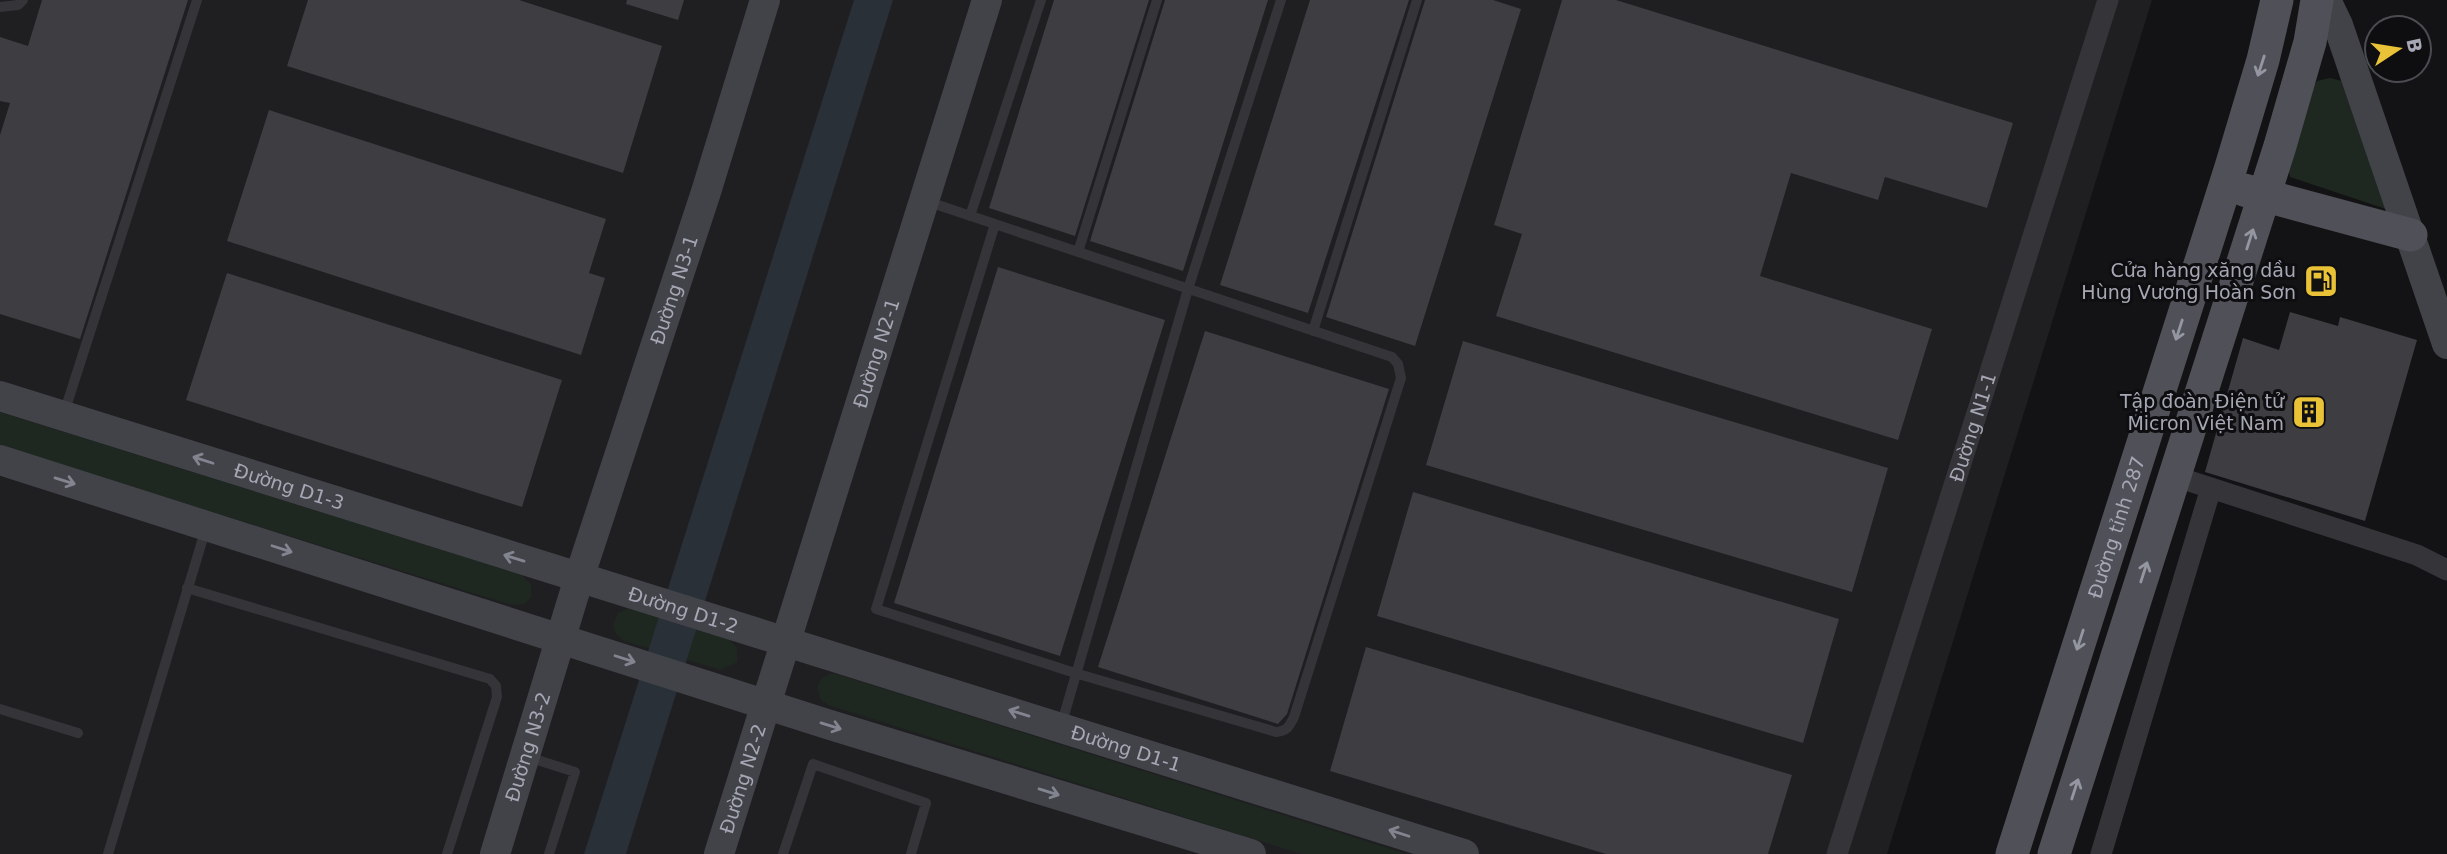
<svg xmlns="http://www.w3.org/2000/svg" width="2447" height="854" font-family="'DejaVu Sans',sans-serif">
<rect width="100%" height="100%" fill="#131315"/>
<path fill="#1f1f22" d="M0,0H2152L1887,854H0Z"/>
<path fill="#1f2721" d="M2330,78L2342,81L2392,211L2290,177L2288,169L2312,89L2317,81Z
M0,412L522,575L531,584V597L525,604L512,605L0,446Z
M629,608L728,638L737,648V662L721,670L624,641L616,634L613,625L618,613Z
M831,673L840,675L1407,854H1301L828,705L821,700L817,688L821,679Z"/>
<path fill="#2a3038" d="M854,0H893L626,854H584Z"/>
<path fill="#3d3d42" d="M42,0H188L80,339L0,314V135L10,103L0,101V37L28,46Z
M308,0H519L662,46L623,173L287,66Z
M627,0H684L678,20L626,4Z
M1054,0H1149L1075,236L989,208Z
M1165,0H1268L1183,271L1090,241Z
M1310,0H1409L1308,313L1220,285Z
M1425,0H1493L1521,9L1415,346L1326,317Z
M1562,0H1616L2013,123L1987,208L1885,177L1878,200L1791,173L1760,276L1932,329L1898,440L1496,316L1522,234L1494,225Z
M269,110L606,219L589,273L605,278L581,355L227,241Z
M998,267L1165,320L1060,656L894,603Z
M227,273L562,380L522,507L186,400Z
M2290,312L2338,326L2340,317L2417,340L2365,521L2205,472L2243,338L2279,350Z
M1205,331L1389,389L1287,714L1278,724L1098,667Z
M1463,341L1888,468L1852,592L1426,465Z
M1413,492L1839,619L1803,743L1377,616Z
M1366,647L1792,775L1768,854H1606L1330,771Z"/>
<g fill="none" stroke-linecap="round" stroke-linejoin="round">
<path stroke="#343439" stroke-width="10" d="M0,7L18,5L23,0
M926,201L1392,357L1398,364L1401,378L1294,717C1289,727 1287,731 1276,732L1075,673L876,609L995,224
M970,216L1041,0
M1078,252L1157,0
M1313,331L1417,0
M64,413L197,0
M187,588L490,679L496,686L497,697L447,854
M0,709L78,733
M1061,726L1188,289L1281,0
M528,757L575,772L549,854
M108,854L206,528
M783,854L813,764L926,803L911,854"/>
<g stroke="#343439" stroke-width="21">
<path d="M2174,476L2417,555L2447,570"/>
<path id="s1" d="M1837,854L2108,0"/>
<path d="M2101,854L2211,488"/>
</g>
<g stroke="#424349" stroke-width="30">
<path d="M2326,0L2338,25L2447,344"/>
<path id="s2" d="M0,396L1464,854"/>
<path d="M0,460L827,724L1251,854"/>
<path id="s3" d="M495,854L579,578L706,192L765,0"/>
<path id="s4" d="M719,854L987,0"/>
</g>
<g stroke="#505158" stroke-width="33">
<path d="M2244,190L2411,235"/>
<path id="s5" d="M2012,854L2231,167L2263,60L2277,0"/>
<path d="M2054,854L2280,146L2310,42L2317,0"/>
</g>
</g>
<defs><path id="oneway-shaft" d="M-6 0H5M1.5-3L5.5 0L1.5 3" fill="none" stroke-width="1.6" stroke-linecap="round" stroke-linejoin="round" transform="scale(1.75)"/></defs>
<g stroke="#9497a2">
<use href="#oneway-shaft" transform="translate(2261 66) rotate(108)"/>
<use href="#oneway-shaft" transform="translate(2250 239) rotate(-72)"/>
<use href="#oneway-shaft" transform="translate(2179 330) rotate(108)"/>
<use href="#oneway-shaft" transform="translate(2144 572) rotate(-72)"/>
<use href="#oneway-shaft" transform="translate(2080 640) rotate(108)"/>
<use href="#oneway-shaft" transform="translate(2075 789) rotate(-72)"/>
</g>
<g stroke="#82858f">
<use href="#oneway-shaft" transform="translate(203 460) rotate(-162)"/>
<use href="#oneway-shaft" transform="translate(65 481) rotate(17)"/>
<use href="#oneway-shaft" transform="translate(282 549) rotate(18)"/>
<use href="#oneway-shaft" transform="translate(514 558) rotate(-163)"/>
<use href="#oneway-shaft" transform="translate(625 659) rotate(18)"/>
<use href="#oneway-shaft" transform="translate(1019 713) rotate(-163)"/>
<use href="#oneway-shaft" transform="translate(831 726) rotate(17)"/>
<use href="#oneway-shaft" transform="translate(1049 792) rotate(17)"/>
<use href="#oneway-shaft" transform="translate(1399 833) rotate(-162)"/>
</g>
<defs>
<g id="fuel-square" transform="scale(1.75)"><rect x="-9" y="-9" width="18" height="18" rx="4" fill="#e9c237" stroke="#0e0e10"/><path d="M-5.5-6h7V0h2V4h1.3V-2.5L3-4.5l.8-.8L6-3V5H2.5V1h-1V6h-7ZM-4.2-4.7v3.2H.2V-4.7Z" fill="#111"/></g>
<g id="building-square" transform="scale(1.75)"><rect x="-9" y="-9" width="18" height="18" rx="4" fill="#e9c237" stroke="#0e0e10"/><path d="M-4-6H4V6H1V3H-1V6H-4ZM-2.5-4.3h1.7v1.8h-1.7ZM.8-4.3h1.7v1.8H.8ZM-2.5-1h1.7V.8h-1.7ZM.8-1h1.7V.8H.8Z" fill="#111"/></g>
</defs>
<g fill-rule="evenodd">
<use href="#fuel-square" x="2321" y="281"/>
<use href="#building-square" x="2309" y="412"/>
</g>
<g text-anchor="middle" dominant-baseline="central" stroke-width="6" stroke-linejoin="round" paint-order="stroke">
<g font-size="19" fill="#a5a8b4" stroke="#0e0e10" text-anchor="end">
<text x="2296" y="270">Cửa hàng xăng dầu<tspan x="2296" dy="22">Hùng Vương Hoàn Sơn</tspan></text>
<text x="2284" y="401">Tập đoàn Điện tử<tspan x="2284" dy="22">Micron Việt Nam</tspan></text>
</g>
<g font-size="19" fill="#a5a8b4" stroke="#0e0e10">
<text stroke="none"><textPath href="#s3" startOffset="592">Đường N3-1</textPath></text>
<text stroke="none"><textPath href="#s4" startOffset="525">Đường N2-1</textPath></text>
<text stroke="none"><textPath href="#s1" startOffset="448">Đường N1-1</textPath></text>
<text stroke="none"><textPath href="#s2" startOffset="303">Đường D1-3</textPath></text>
<text stroke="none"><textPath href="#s5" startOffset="343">Đường tỉnh 287</textPath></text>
<text stroke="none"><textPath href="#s2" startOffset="716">Đường D1-2</textPath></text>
<text stroke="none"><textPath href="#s3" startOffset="112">Đường N3-2</textPath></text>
<text stroke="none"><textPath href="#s2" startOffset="1180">Đường D1-1</textPath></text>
<text stroke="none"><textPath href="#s4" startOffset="79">Đường N2-2</textPath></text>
</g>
</g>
<g transform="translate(2398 49) rotate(78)"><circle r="33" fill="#0e0e10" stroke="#4a4c52" stroke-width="2"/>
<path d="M0-5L12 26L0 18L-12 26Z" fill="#e9c237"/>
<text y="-10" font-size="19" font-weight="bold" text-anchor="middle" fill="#a5a8b4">B</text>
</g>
</svg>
